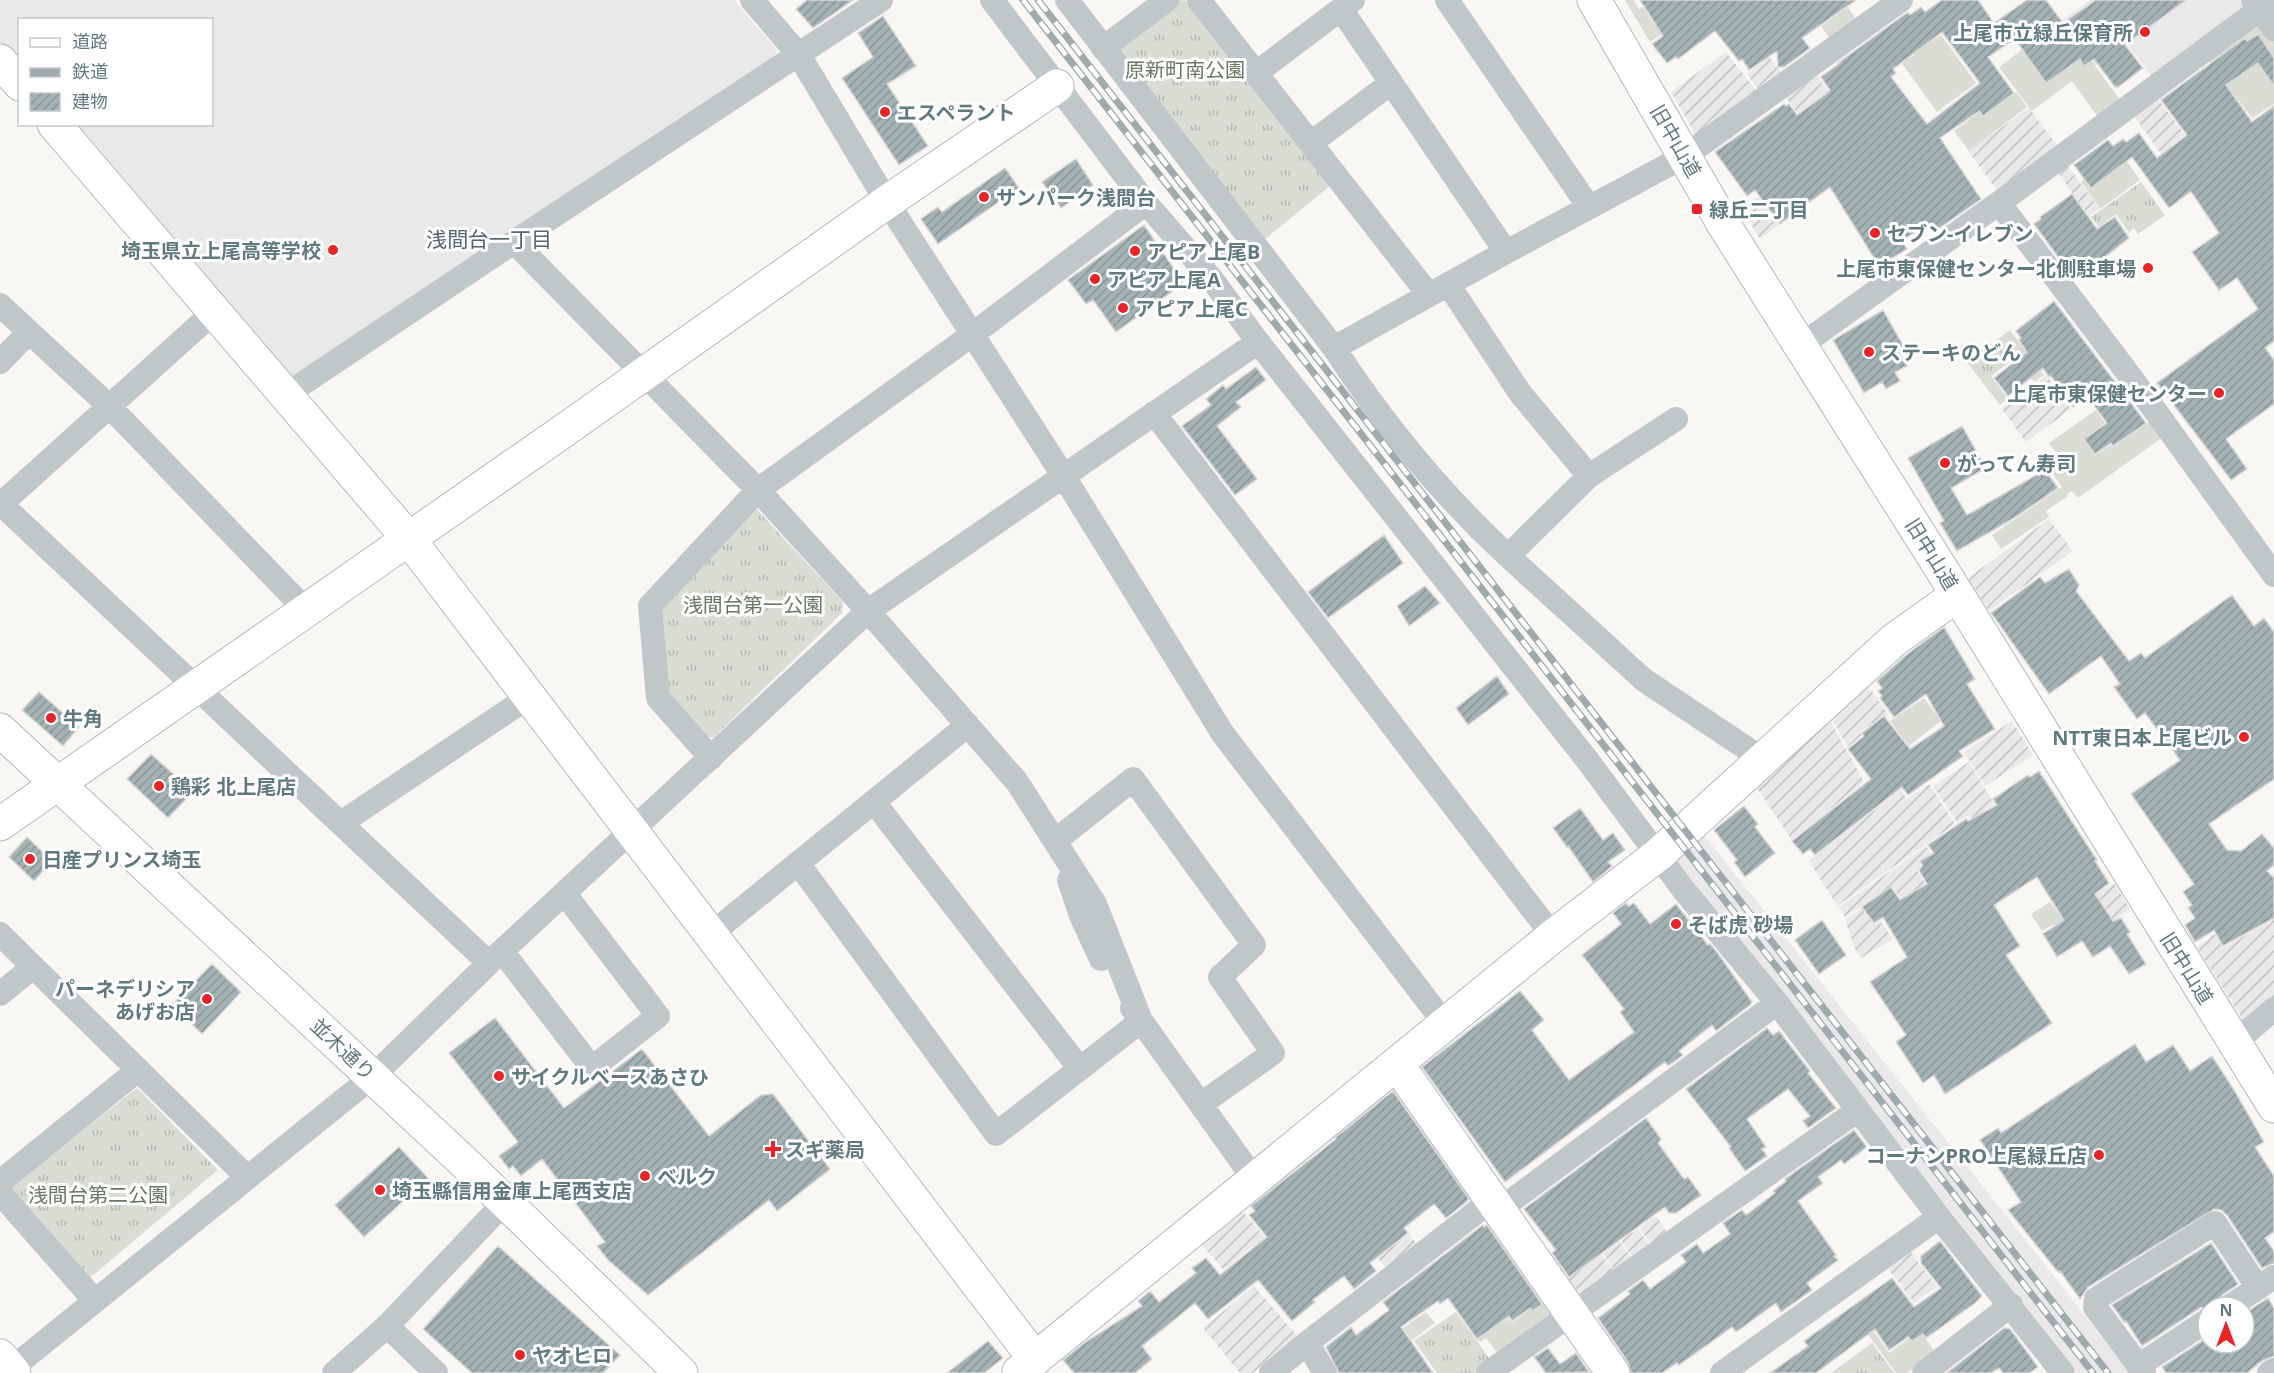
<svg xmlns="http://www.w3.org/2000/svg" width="2274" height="1373" font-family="'Noto Sans','Noto Sans JP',sans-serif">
<defs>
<pattern id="industrial-furrows" width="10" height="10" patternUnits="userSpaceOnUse" patternTransform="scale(1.5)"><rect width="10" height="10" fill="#e8e9e8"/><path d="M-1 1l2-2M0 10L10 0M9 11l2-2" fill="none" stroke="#bfc2c1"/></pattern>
<pattern id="grass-tufts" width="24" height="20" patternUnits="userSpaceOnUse" patternTransform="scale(1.5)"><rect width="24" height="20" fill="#d9ddd3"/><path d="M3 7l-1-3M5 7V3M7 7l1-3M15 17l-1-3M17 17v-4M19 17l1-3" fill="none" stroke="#b3b8b0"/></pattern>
<pattern id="building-hatch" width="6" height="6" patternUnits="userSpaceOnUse" patternTransform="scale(1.5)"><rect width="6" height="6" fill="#a4b2b4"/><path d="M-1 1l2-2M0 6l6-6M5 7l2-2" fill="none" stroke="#899698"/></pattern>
</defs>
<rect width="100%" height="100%" fill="#f8f7f4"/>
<path fill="#e8e9e8" d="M0,0H734L777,50L775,57L298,377L287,376L70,125L212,124V20H20L19,66L0,43Z
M2090,0H2243L2246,4L2154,79L2126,43L2095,66L2062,20Z
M1704,835L2076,1304L2129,1373H2078L1675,861Z"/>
<path fill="url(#industrial-furrows)" d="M1726,52L1758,93L1697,137L1671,92Z
M1769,57L1783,75L1760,92L1747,74Z
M1815,73L1857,131L1826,117L1815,102L1798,114L1784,95Z
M2155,95L2185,135L2170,146L2175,154L2166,161L2131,112Z
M2029,108L2060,149L1999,193L1968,151Z
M2066,163L2099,209L2089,216L2056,170Z
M1758,197L1779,225L1760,239L1751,224L1762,216L1750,223L1741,209Z
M2046,375L2071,409L2026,442L2001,408Z
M2049,519L2073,551L1989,611L1968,578Z
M1865,682L1889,715L1874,725L1872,723L1860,732L1862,735L1848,747L1830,716Z
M1828,717L1864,782L1792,840L1755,785Z
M2012,721L2033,755L1985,786L1964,752Z
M1969,762L1994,804L1985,810L1994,828L1982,837L1969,815L1957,822L1933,786Z
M1929,784L1955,824L1837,906L1809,861L1901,790L1907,799Z
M1926,846L1931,854L1919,861L1921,866L1917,870L1934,899L1918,923L1892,886L1845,917L1839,907Z
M2114,883L2130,909L2110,922L2097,902L2100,901L2096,894Z
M1862,908L1873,924L1880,921L1893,939L1861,958L1855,949L1845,920Z
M2274,919V999L2245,1023L2197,947L2215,934L2223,948Z
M1240,1209L1282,1257L1270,1267L1252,1246L1224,1270L1202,1245L1205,1242L1203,1240Z
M1656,1216L1668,1233L1652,1246L1639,1228Z
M1351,1225L1387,1238L1393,1246L1409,1234L1416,1243L1386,1268Z
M1638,1229L1650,1247L1633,1259L1621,1240Z
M1620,1242L1632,1259L1615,1271L1603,1254Z
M1910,1251L1937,1287L1914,1303L1887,1267Z
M1601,1254L1615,1272L1585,1293L1574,1291L1565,1280L1584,1267L1590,1275L1584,1266Z
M1254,1286L1298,1337L1253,1373H1240L1203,1328Z"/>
<path fill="url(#grass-tufts)" d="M1179,0L1188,1L1330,186L1264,240L1118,56L1119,45Z
M2141,182L2165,215L2138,234L2134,228L2129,232L2116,214L2099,227L2091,217Z
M2010,330L2044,375L2034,382L2015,358L1991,376L2008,399L2000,405L1967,362Z
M754,506L843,602L842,613L714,737H698L663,696L655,606Z
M137,1088L218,1170L86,1281L6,1190Z
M1456,1312L1491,1361L1474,1373H1437L1414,1341Z
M1872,1343L1894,1373H1831Z"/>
<path fill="#d9ddd3" d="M1625,0H1634L1639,9L1643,7L1655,26L1673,27L1650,42Z
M1848,7L1857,21L1830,39L1821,26Z
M2062,20L2123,104L2100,120L2072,81L2032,111L1999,67Z
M2256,21L2274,39V104L2252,118L2206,58Z
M1941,35L1976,83L1937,112L1898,58L1903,54L1908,59L1914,55L1912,52Z
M2016,92L2027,107L1969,151L1954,131L1979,112L1983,117Z
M2126,160L2140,180L2100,209L2081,182L2088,177L2097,184Z
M2096,410L2105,423L2083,439L2095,455L2111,445L2113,447L2151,420L2163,437L2078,498L2072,491L2067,494L2068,496L2046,511L2049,517L2001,549L1992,535L2062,487L2052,473L2064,464L2049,443Z
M1924,698L1941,721L1909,746L1890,721Z
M2050,902L2063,919L2073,912L2059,931L2054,924L2042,931L2031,914Z
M1548,1300L1554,1307L1552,1317L1499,1355L1486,1338L1480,1342L1477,1339L1508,1318L1512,1323L1530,1309L1532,1311Z
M1426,1312L1435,1323L1412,1340L1403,1328Z
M1877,1326L1879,1328L1874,1332L1889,1353L1908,1339L1912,1341L1928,1327L1933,1333L1926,1339L1935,1352L1907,1373H1896L1867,1333Z"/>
<path fill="url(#building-hatch)" stroke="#d9d8d7" stroke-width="1.5" fill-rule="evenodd" d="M807,0H853L813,28L796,9Z
M1640,0H1856L1802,38L1810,48L1784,67H1778L1777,51L1749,70L1742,59L1739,61L1715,31L1678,59L1676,57L1667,63L1652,44L1663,36Z
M1942,0H1978L1994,23L2027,0H2046L2063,23L2096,0H2186L2125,45L2143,68L2118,87H2115L2094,59L2084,66L2080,59L2046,83L2015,39L1988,57L2014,93L1983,116L1979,111L1940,138L1981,199L1935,231L1929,223L1902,241L1907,249L1879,266L1830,187L1780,224L1755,190L1747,196L1715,152L1784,104L1786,106L1789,104L1797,115L1829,92L1830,90L1821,77L1840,63H1838L1908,12L1910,15L1921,7L1925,12ZM1942,32L1980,83L1927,124L1891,77L1896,73L1893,69Z
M883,16L916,66L887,84L928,146L899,165L842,78L873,57L858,33Z
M2258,34L2274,58V86L2258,63L2226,85L2252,122L2274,106V341L2265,348L2274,360V404L2226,439L2247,469L2231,480L2157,383L2258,309L2237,278L2219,290L2192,252L2219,233L2192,193L2190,192L2169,208L2132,157L2091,188L2074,165L2108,140L2113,146L2123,139L2126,142L2139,133L2157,158L2187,135L2161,100L2245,38L2247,41Z
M1076,159L1093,185L1061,208L1042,182Z
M1005,168L1019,188L938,244L921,219L938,207L942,212Z
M2072,194L2097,229L2115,217L2129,238L2083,274L2080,270L2072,276L2034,224L2041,219L2040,217Z
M1144,225L1184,283L1116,332L1093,300L1086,304L1068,280Z
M2054,301L2146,423L2113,446L2111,443L2095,454L2084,439L2107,423L2088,397L2073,407L2051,376L2049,377L2043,368L2008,396L1994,378L2027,352L2019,340L2021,338L2016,331Z
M1883,310L1904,347L1898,351L1907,366L1895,372L1900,381L1886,389L1882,382L1864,393L1833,340Z
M1256,367L1266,380L1236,402L1241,407L1217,426L1257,479L1235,495L1182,426L1211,405L1206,399L1223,385L1226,389Z
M1962,426L1986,468L1951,488L1967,515L2045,470L2058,488L2014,518L1957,551L1940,523L1944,521L1908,458Z
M1384,535L1403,563L1328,618L1308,592Z
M2069,569L2079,585L2076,591L2129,661L2141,653L2145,658L2232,595L2254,626L2264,618L2274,632V779L2209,824L2227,850L2241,851L2262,834L2274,848V865L2267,871L2274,878V918L2223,946L2214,930L2195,942L2185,925L2195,918L2188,908L2192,905L2183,892L2194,884L2131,794L2180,760L2145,713L2137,719L2114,687L2120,684L2101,656L2049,694L1991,613L2040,577L2045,583Z
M1425,586L1440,603L1409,626L1397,606Z
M1944,627L1975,679L1967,684L1995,729L1959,751L1963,756L1908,795L1902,787L1815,855L1810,849L1803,854L1792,841L1871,779L1848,749L1864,736L1862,733L1884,716L1910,749L1944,726L1926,694L1894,717L1880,698L1882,696L1878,691L1882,688L1877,681L1906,655Z
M1497,676L1509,694L1468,725L1456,708Z
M39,692L79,727L63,746L22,710Z
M151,754L193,792L168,818L127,779Z
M2039,771L2097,860L2095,861L2109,883L2095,894L2113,921L2121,918L2130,932L2127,934L2146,964L2129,974L2110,946L2093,957L2082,941L2057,957L2043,934L2064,920L2037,877L1994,905L2020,946L2006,955L2052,1023L1945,1094L1934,1075L1923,1083L1896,1042L1906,1035L1870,982L1907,957L1883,917L1874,923L1862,907L1891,887L1900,900L1927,884L1919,870L1923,866L1920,861L1934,853L1928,845L1966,819L1968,821L1997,805L1993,799L2028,775L2030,777Z
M1744,806L1758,824L1755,827L1775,853L1745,877L1734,862L1737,860L1714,830Z
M1580,808L1603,840L1613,833L1625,850L1608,862L1612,866L1593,882L1568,846L1567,847L1553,828Z
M27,837L52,861L34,881L9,857Z
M1626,903L1629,906L1634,903L1650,924L1676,904L1708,945L1710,944L1717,952L1752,1002L1750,1005L1716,1031L1712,1025L1679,1051L1683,1055L1668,1066L1665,1062L1505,1182L1422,1067L1520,991L1544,1020L1532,1030L1569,1080L1634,1032L1620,1012L1624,1009L1582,955L1621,924L1613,913Z
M1822,920L1846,955L1819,974L1795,940Z
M212,964L241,992L202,1034L172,1005Z
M495,1018L564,1108L642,1049L709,1136L761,1095L773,1094L830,1169L777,1211L769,1200L648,1295L608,1260L597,1246L605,1242L542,1159L521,1176L513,1166L509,1169L499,1156L518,1142L449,1053Z
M1767,1028L1773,1035L1779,1031L1810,1071L1808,1073L1836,1108L1808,1128L1803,1121L1810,1116L1788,1089L1747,1119L1766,1147L1762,1149L1767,1156L1745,1171L1729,1148L1731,1147L1686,1089Z
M2135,1044L2146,1062L2173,1045L2190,1071L2212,1056L2234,1090L2264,1142L2255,1147L2274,1176V1232L2265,1238L2274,1251V1263L2262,1268L2227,1215L2221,1210L2214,1209L2088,1287L2080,1299L2060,1271L2058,1272L2008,1210L2021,1202L1980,1140L1998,1128L2001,1133Z
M1393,1091L1469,1199L1465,1203L1446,1218L1434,1204L1404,1228L1408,1233L1370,1263L1376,1271L1354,1289L1344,1276L1313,1300L1315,1302L1292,1321L1258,1280L1208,1319L1195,1303L1142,1346L1152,1359L1135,1373H1074L1063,1360L1084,1343L1142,1306L1138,1301L1150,1291L1159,1302L1196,1273L1192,1268L1206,1258L1220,1275L1267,1237L1249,1215L1255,1211L1251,1206L1336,1139L1335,1138Z
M1646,1118L1661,1139L1658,1143L1684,1179L1688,1177L1701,1195L1676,1213H1669L1665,1207L1569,1277L1552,1253L1556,1250L1524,1209Z
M1854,1130L1867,1147L1844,1164L1841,1160L1818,1177L1823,1183L1798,1201L1836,1255L1834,1256L1838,1260L1807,1283L1812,1290L1781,1312L1776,1303L1736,1332L1732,1327L1679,1365L1677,1363L1662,1373H1631L1628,1362L1598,1318L1630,1294L1628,1291L1643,1280L1650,1289L1686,1262L1681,1255L1697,1244L1703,1253L1730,1234L1723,1223L1742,1210L1746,1215L1775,1193L1773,1191L1786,1181L1785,1179Z
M399,1147L428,1178L364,1237L335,1205Z
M1483,1225L1484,1227L1487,1225L1542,1304L1532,1311L1530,1308L1512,1321L1509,1316L1477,1339L1448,1298L1440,1304L1438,1301L1401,1327L1433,1373H1339L1326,1347L1351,1327L1356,1335L1389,1310L1383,1302Z
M1940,1241L1982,1296L1975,1303L1926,1338L1923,1334L1912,1341L1908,1337L1889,1350L1875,1329L1816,1373H1770L1808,1346L1804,1341L1892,1278L1914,1307L1941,1288L1921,1263V1256Z
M2211,1243L2238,1284L2221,1296L2215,1306L2200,1308L2142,1346L2126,1321L2124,1322L2112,1305Z
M498,1246L620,1355L603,1373H472L423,1329Z
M2268,1298L2274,1308V1356L2262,1361L2247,1373H2166L2162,1367L2208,1337V1343H2244V1314Z
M2004,1328L2010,1329L2038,1367L2029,1373H2003L1999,1368L1991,1373H1947Z
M988,1341L1003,1358L984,1373H947Z
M1548,1348L1560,1364L1576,1353L1589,1372L1546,1373L1534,1357Z"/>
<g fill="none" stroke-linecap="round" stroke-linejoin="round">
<g stroke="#b0babc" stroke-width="35">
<path id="secondary" d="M1594,0L1724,225L1949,581L2274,1106
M0,61L20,84
M54,124L408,538L1035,1359
M0,730L467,1165L681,1373
M0,824L569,427L887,202L1057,86
M1397,1064L1613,1373
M0,1356L14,1373
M1019,1372L1553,936L1659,854L1894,640L1957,595"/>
</g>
<path stroke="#c0c7c9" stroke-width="24" d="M752,0L799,55L887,202L1063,475L1223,734L1446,1025
M992,0L1146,203L1211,278L1258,342L1588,761L1683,889L1777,1003L1939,1217L2063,1373
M1067,0L1334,348L1506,252L1685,156L1901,0
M1199,0L1429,295
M1447,0L1589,207
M2253,0L2274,29
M1341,9L1506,252
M1103,48L1167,0
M1256,73L1353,0
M1311,143L1391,83
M1999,203L2130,376L2274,575
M514,242L758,490L868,611L1017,782L1095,904L1141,1021
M1448,284L1520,393L1589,476
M0,305L109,406L306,610
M1800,346L1999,203L2272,0
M1334,348C1383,423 1442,495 1508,556
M0,362L29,332
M287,394L514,242L881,0
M1154,413L1553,936
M1676,419L1589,476L1508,556L1644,680L1764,760
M0,503L489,963
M1,504L214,312
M711,758L658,698L650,606L758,490L973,334L1146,203
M874,802L1080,1069
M341,823L530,696
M1055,841L1133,779L1254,945L1220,977L1273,1053L1201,1104
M798,863L996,1134L1141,1021
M1069,880L1082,918L1101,959
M0,934L247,1177
M711,934L968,725
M502,951L592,1068L658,1016L565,894
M0,994L33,967
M1132,1008L1254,1179
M2234,1043L2274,1009
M0,1182L138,1070
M0,1193L95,1301
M1499,1210L1777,1003
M2229,1307L2274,1277
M387,1326L436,1373
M1307,1343L1325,1373
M2138,1366L2208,1320
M6,1373L372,1077L489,963L868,611L1258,342
M334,1373L387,1326L505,1202
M1271,1373L1307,1343L1492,1200
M1488,1373L1858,1110
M1722,1373L1939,1217
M1924,1373L2011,1305
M2144,1373L2095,1307L2096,1299L2215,1223L2258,1288
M2269,1373L2274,1370"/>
<use href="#secondary" stroke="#fff" stroke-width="33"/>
<g stroke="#9faaad" stroke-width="7">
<path id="rail" d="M1023,0L2093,1373
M1038,0L2108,1373"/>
</g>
<use href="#rail" stroke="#fff" stroke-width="4.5" stroke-dasharray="14" stroke-linecap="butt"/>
</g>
<g fill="#e92326" stroke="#fff" stroke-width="2">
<circle cx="2145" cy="32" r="6"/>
<circle cx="885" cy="112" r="6"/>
<circle cx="984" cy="197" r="6"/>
<rect x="1691" y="203" width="12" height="12" rx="3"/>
<circle cx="1875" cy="233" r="6"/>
<circle cx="333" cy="250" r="6"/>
<circle cx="1135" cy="251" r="6"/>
<circle cx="2148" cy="268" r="6"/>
<circle cx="1095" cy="279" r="6"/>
<circle cx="1123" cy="308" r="6"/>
<circle cx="1869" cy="352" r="6"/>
<circle cx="2219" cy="393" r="6"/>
<circle cx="1945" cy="463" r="6"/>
<circle cx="51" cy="718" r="6"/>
<circle cx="2244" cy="737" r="6"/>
<circle cx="159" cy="786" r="6"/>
<circle cx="30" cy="859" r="6"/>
<circle cx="1676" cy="924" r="6"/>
<circle cx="207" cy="999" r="6"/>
<circle cx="499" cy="1076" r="6"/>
<path d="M770 1140h6v6h6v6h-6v6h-6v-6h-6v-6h6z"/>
<circle cx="2099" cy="1155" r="6"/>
<circle cx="645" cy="1176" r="6"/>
<circle cx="380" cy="1190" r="6"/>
<circle cx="520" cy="1355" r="6"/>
</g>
<g text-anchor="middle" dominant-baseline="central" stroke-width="6" stroke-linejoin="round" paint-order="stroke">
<g font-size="20" font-weight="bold" fill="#617a80" stroke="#fff" text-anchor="start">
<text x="2133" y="32" text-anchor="end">上尾市立緑丘保育所</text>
<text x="897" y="112">エスペラント</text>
<text x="996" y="197">サンパーク浅間台</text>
<text x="1709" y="209">緑丘二丁目</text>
<text x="1887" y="233">セブン-イレブン</text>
<text x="321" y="250" text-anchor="end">埼玉県立上尾高等学校</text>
<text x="1147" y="251">アピア上尾B</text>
<text x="2136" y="268" text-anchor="end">上尾市東保健センター北側駐車場</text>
<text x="1107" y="279">アピア上尾A</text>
<text x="1135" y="308">アピア上尾C</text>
<text x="1881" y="352">ステーキのどん</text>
<text x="2207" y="393" text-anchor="end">上尾市東保健センター</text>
<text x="1957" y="463">がってん寿司</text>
<text x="63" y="718">牛角</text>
<text x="2232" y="737" text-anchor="end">NTT東日本上尾ビル</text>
<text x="171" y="786">鶏彩 北上尾店</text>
<text x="42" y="859">日産プリンス埼玉</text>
<text x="1688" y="924">そば虎 砂場</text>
<text x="195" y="988" text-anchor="end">パーネデリシア<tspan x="195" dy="23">あげお店</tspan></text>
<text x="511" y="1076">サイクルベースあさひ</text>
<text x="785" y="1149">スギ薬局</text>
<text x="2087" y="1155" text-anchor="end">コーナンPRO上尾緑丘店</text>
<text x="657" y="1176">ベルク</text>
<text x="392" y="1190">埼玉縣信用金庫上尾西支店</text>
<text x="532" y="1355">ヤオヒロ</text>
</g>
<g font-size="20" fill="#6b7861" stroke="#fff">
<text x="1185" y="69">原新町南公園</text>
<text x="753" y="604">浅間台第一公園</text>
<text x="98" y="1194">浅間台第二公園</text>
</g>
<g font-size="20" fill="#617a80" stroke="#fff">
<text transform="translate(1676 141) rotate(60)">旧中山道</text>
<text transform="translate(1932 554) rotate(58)">旧中山道</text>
<text transform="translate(2187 968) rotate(58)">旧中山道</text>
<text transform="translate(343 1049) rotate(43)">並木通り</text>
</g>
<g font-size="21" fill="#54676b" stroke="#fff">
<text x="489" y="239">浅間台一丁目</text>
</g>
</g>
<rect x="18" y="18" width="195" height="108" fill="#ffffff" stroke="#c0cacc" stroke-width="1.5"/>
<rect x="30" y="38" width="30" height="9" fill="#ffffff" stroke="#c0cacc" stroke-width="1.5"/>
<text x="72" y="48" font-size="18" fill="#617a80">道路</text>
<rect x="30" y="68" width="30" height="9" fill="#9faaad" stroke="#c0cacc" stroke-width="1.5"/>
<text x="72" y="78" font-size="18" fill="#617a80">鉄道</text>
<rect x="30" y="93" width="30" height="18" fill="url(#building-hatch)" stroke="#c0cacc" stroke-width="1.5"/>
<text x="72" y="108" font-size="18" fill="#617a80">建物</text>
<g transform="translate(2226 1325)"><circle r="28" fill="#ffffff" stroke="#c0cacc" stroke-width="1.5"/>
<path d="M0-4.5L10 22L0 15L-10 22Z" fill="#e92326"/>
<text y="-9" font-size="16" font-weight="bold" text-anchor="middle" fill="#617a80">N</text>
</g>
</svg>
